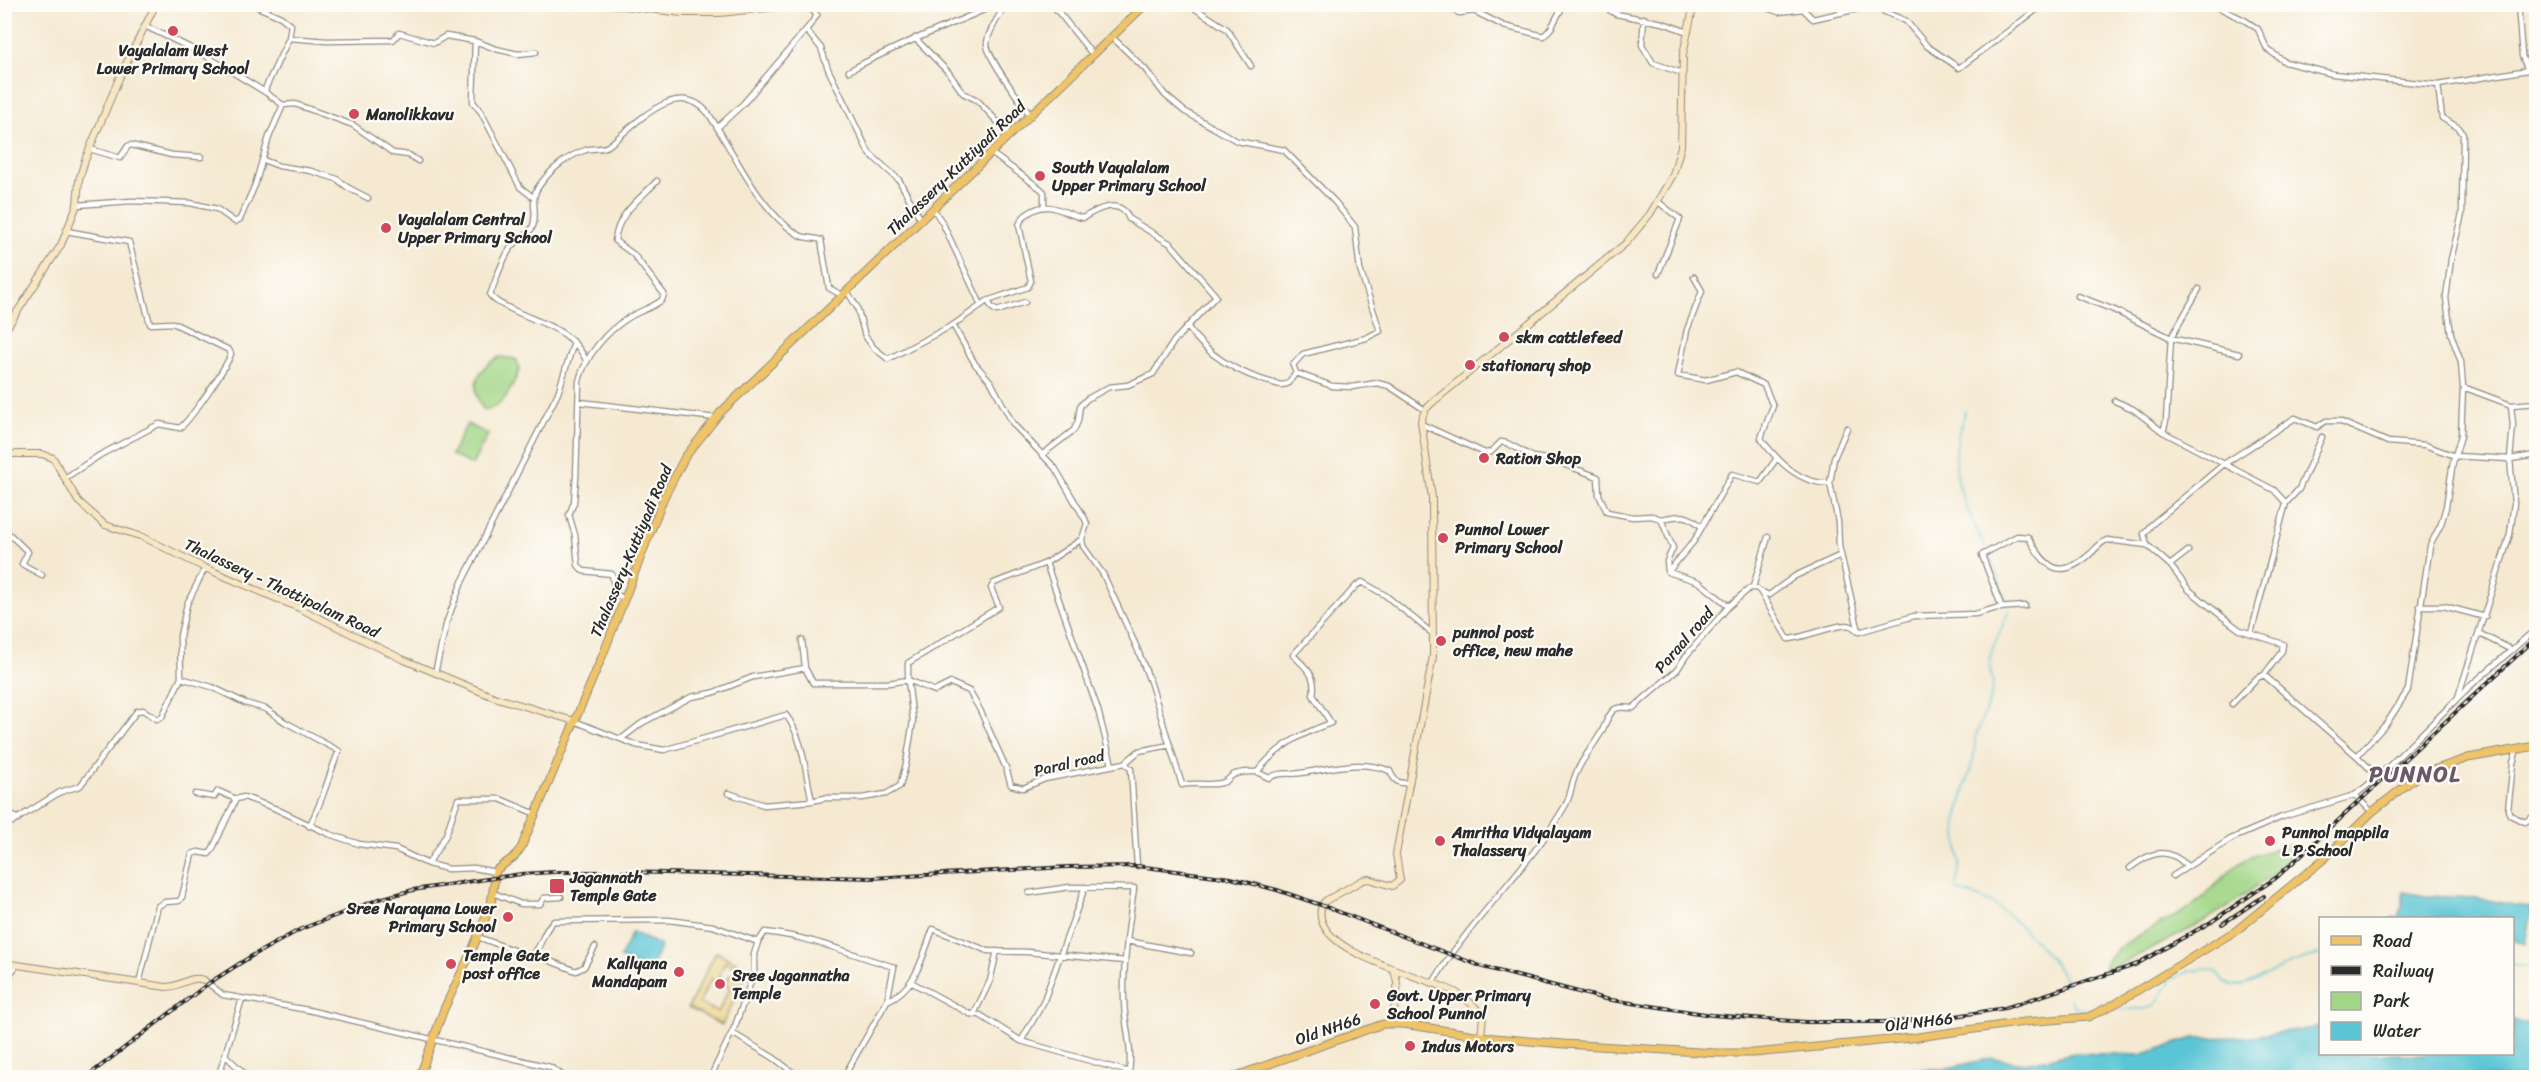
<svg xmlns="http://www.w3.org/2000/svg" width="2541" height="1082" font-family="Sriracha,sans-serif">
<rect width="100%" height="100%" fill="#fdfcf7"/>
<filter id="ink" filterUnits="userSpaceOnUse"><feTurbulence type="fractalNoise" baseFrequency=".0167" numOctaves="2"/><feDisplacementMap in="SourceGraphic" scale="12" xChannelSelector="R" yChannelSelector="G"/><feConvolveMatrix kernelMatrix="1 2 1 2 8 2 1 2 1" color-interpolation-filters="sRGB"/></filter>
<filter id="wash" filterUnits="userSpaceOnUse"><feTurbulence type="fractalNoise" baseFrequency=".008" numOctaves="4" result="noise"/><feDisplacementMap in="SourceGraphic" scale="24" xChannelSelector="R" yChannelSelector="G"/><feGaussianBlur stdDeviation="1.35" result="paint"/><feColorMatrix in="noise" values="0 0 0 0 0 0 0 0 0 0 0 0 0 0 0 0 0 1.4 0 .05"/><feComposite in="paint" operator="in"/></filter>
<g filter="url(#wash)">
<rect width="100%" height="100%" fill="#f5e9d2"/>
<path fill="#a1d686" stroke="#668058" stroke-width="1.5" d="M499,357L516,359L520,368C513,385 504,409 484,410C468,388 477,368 499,357Z
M467,424L488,434L472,465L451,455Z
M2282,845H2291L2297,850C2245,905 2172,940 2104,971C2103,946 2172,920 2191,907C2209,895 2222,876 2240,863C2250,855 2269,853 2282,845Z"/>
<path fill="#eeda9e" stroke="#8c8264" stroke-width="1.5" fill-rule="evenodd" d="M716,952L749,969L722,1025L688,1008ZM725,962L737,968L733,976L730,975L725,984L730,987L718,1012L699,1003L711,979L717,982Z"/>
<path fill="#5ac5d4" stroke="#427880" stroke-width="1.5" d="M2403,892L2426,896L2476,898L2532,908L2525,944L2513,939L2512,918H2390L2398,917L2403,903Z
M632,932L661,946L649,971L620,958Z
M2513,1019L2536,1026V1077H1855L1882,1070L1944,1069L1992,1058L2024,1063L2075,1053L2140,1055L2194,1038L2244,1037L2320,1027V1054H2512Z"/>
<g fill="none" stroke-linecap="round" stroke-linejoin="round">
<path stroke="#5ac5d4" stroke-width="1.5" d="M1965,411C1963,422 1958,432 1957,443C1950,480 1970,516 1986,548
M1990,555L2008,605
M2009,610L1991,653L1990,670L1993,683L1991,696L1975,738L1974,756L1956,822L1960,864L1956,887L1958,891C1967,894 1977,896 1985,900C2009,910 2056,960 2067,984
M2512,964L2536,969
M2071,999L2074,1007L2089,1011L2108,1002
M2118,1009H2146L2155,1005L2171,980L2190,971L2206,969L2216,972L2224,981L2232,985H2243L2283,967L2320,954"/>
</g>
</g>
<g filter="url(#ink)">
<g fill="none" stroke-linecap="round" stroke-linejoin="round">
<g stroke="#908a7e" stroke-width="7">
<path id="street" d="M1006,4C1000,15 988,31 987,43C986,57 1021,101 1030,115
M1052,4L1093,55
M1188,4L1227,29L1251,66
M1443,4L1459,13L1474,11L1504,26L1544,36L1551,28L1564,4
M1600,4L1616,14L1663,23L1688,32
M1754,4L1779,12L1803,9L1813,19L1871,6L1906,21L1927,46L1959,68L2044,4
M2518,4L2522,56L2528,70L2536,72
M1644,18L1642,45L1653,63L1682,73
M145,26L203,54L265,92
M806,30L821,48L828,69L869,153L899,180L921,220
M1112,37L1145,69L1165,95L1184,111L1237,141L1284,150L1335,202L1355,227L1360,270L1380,331L1366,338L1303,354L1293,365L1296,373L1332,386L1352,387L1377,383L1389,386L1425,410
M289,38L327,41L393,40L399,33L434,43L446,36L475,41L496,49L518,54L536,52
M915,38L949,73L963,93L977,100L1010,135
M475,41L473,102L481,112L520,187L534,198
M849,71C897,44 947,27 997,4
M2438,85L2528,70
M283,105L295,104L353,125L393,153L409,155L418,161
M718,127L743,104L810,25L817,15L806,4
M90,149L120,158L128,146L131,145L172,155L201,157
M991,153L1041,189L1044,192V206
M263,160L279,166L311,171L337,179L347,187L368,198
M1657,201L1680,219L1658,274
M77,205L131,201L190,203L217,209L235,222L240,219L255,185L269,137L283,105L265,92L266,87L289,38L291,25L281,17L251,4
M933,208L943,224L981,305
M1694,277L1702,291L1687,330L1678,375L1706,380L1736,372L1764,385L1773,406L1761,438L1764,443C1780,463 1802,485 1830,483
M847,291L857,307L865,336L874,348L888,359L953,325
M2078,296L2114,310L2171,338L2239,354
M988,301L992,308L997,311L1025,302
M1187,326C1209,359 1243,376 1281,385L1287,384L1296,373
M587,362C571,327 541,325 509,308C501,304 495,302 490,295C496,280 501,262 510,249C516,240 529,236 533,226C538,212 529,199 539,186C549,171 568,155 586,150C592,147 602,150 608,146C634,126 677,76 708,113C733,150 759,212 799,235C806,239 813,237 821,240L829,288L843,296
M2115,401L2133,409L2163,432L2274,490L2286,503L2251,633
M580,402L716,418
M2511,405L2536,403
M1421,424L1485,453L1491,452L1501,442L1507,443L1533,457L1552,460L1598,477L1599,495L1607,512L1633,517L1652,516L1661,519L1673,548L1667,561L1668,572L1699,582L1729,606
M1847,428L1834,458L1830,483L1838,522L1839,546L1859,632
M2163,432L2166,421L2171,338L2199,289
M1043,454L1074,430L1078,421L1080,406L1087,399L1109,387L1128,385L1153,374L1174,341L1216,296L1171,244L1129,219C1121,197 1097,209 1083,218C1064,214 1050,200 1032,211C1025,215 1022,217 1019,225L1031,281L1028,287L987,301L953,325L975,364L991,382L1013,424L1055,468L1085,519L1087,524L1082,539L1083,546L1103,574L1137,648L1151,684L1182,785C1195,782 1208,786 1221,783C1228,782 1228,778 1233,775C1240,771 1250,772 1257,772C1278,746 1300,734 1331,723L1313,695C1317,675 1306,668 1293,655L1356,586L1362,582L1385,595L1433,634
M65,478L100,455L159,424L180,428C191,419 226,368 231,354L229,350L173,323L150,324L129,242L66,231
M2286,503L2299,489L2322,437
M1661,519C1681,515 1686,513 1702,527
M4,529L28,552L22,564L42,575
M1082,539L1046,563L994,583L991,588L999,607L908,663V680L935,691L951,683L969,691L980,710L1006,768L1011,785L1023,788L1045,779L1125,763L1131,769L1137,866
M1046,563L1098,710L1112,765
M2170,565L2188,551
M1668,572L1694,541L1732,474L1760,482L1777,458
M1753,587L1768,537
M1762,592L1769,595L1795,576L1841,555
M625,599L615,594L612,574L583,571L578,565L575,535L569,515L574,502L576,478L579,381C585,356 607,331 628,318C639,311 652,308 662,300L664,294L633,254L615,241C617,214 640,199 657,181
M2420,606H2444L2485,617
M2002,608L1982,555L2017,536L2028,537C2045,566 2058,582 2089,555C2096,549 2099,543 2107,540L2147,545
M2480,634L2512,650
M435,673L447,621L462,582L558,393L574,342
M181,678L212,687L245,703L266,709L285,722L339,751C328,776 323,802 309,826
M2458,697L2510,534L2514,503L2510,459L2513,425L2511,405L2463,387
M2232,704L2257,678L2264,675
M574,721L636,745L664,750L786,715C804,739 805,772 812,801L825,798H862L886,794L900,786L906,764L913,721L908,680L888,683H813L805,668L802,640
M621,739L642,723L691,697L712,693L753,677L805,668
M2517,749L2513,763L2508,810L2510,815L2525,822L2536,815
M2357,756L2264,675L2282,651L2283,644L2240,630L2224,618L2188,589L2170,565L2147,545L2144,534L2151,525L2224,464L2295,418L2317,427L2326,421H2339L2388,442L2425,445L2455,456L2510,459L2536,455
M1125,763L1139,751L1170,745
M1257,772L1269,778C1280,771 1289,775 1301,773C1330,769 1361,759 1390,771C1394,781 1399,785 1410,782
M2378,777L2469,687L2536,629
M728,793L764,805L812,801
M195,794L214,797L218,791L236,799L244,797L274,808L329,834L359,844L396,849L428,864L448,869L474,868L495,872
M2355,795L2372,812
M4,810L18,819
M4,827L60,792L80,786L137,711L143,710L157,719L162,717L181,678L180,636L187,604L205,568
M428,864L446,835L458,799H500L536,814
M2130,868C2149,853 2167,845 2187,866
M2173,876L2231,839L2282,817L2355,795L2378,777L2357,756L2387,723L2408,690L2430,546L2441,524L2446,507L2453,462L2461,436L2463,387L2461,362L2451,334L2446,298L2451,259L2462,214L2463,134L2459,128L2442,118L2438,85L2333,74L2285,62L2267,49L2258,29L2246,21L2212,4
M493,893L521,904H540L544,898L561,897
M478,937L529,956C543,950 542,929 554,921L669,920L713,926L758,942L765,932C812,937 850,954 894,967L887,1001L843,1078
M1127,941L1191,953
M532,954L576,971L584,967L595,947
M204,980L223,995L308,1010L550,1067L566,1078
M4,981L17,965
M911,982L970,1014L980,1015L1021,1041L1129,1072C1133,1047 1124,1024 1124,999C1123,961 1129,924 1134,888L1070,887L1029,893
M139,983L158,906L165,902L179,901L182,897L192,854L198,852L209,854L212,850L236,799
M1433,983C1470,919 1528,870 1565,806C1571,796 1571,786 1575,776C1581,759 1595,745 1603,729C1606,722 1609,713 1615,709C1620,706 1627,708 1633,708L1677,670L1686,656L1729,606L1750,588H1756L1760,591L1788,639C1802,639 1842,621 1851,626C1854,627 1856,630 1859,632L1914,616L1975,614L1997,608L2025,606
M887,1001C917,988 922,957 933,929L988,951L1028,952L1125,961
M974,1014L990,981L997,951
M732,1033L774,1058L800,1078
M1021,1041L1043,1003L1085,887
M226,1056L249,1078
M218,1078L242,999
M710,1078L735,1026L754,973V954L758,942"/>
</g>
<g stroke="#908a7e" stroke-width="8">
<path id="secondary" d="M608,4L682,13H720L805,4
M4,332L61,245L77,205L79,180L85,160L120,76L156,4
M4,454H42L53,458L78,501L105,525L143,537L205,568L299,608L402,659L494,697L574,721
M4,963L166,987C181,987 189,975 204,980
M1390,1024C1395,1006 1402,987 1393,970
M1481,1036L1483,1016C1477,1008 1465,997 1455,992C1424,976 1329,957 1321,918C1320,912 1320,906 1325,901L1363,880L1369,879L1392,886L1400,880L1396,854L1433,656L1432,498L1421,421L1425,410L1433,402L1626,243L1650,214L1673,175L1681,146L1683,54L1694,4"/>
</g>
<g stroke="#908a7e" stroke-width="9">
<path id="primary" d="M419,1078L444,1009L473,948L491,904L496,870L514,857L521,848L604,652L664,497L685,457L720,413L1146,4
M1230,1078L1383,1024H1403L1495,1038L1564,1044L1716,1053H1754L1911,1038L2024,1022L2088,1017L2115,1004L2237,930L2325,858L2372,812L2419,775L2468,758L2536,746"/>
</g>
<use href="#street" stroke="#fff" stroke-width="4.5"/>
<use href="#secondary" stroke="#f9e7c3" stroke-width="6"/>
<use href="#primary" stroke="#efc469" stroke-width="7"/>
<g stroke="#2b2b2b" stroke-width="4">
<path id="rail" d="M2222,924L2264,896
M85,1078L209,983L250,957L301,929L379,899L413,890L521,874L554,872H622L872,878L1067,867L1137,866L1231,878L1277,890L1321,905L1483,967L1605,999L1712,1015L1806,1022H1894L1950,1017L2005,1008L2135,965L2211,922L2277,877L2536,638"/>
</g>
<use href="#rail" stroke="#fdfcf7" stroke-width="1.5" stroke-dasharray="4.5" stroke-linecap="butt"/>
</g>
</g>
<g fill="#d1495b" stroke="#fdfcf7" stroke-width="2">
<circle cx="173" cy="31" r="6"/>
<circle cx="354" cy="114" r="6"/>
<circle cx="1040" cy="176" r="6"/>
<circle cx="386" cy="228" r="6"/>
<circle cx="1504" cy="337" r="6"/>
<circle cx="1470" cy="365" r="6"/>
<circle cx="1484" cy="458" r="6"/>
<circle cx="1443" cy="538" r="6"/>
<circle cx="1441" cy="641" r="6"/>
<circle cx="1440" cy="841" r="6"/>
<circle cx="2270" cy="841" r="6"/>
<rect x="549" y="878" width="16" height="16" rx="3"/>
<circle cx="508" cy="917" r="6"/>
<circle cx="451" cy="964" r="6"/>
<circle cx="679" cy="972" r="6"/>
<circle cx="720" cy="984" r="6"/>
<circle cx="1375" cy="1004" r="6"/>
<circle cx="1410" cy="1046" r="6"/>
</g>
<g text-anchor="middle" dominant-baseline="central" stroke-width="4.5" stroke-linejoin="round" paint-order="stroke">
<g font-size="16" font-weight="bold" fill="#2b2b2b" stroke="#fdfcf7" text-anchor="start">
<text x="173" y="50" text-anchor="middle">Vayalalam West<tspan x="173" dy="18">Lower Primary School</tspan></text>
<text x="366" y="114">Manolikkavu</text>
<text x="1052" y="167">South Vayalalam<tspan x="1052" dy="18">Upper Primary School</tspan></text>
<text x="398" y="219">Vayalalam Central<tspan x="398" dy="18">Upper Primary School</tspan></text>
<text x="1516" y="337">skm cattlefeed</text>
<text x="1482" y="365">stationary shop</text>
<text x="1496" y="458">Ration Shop</text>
<text x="1455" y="529">Punnol Lower<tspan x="1455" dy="18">Primary School</tspan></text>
<text x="1453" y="632">punnol post<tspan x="1453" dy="18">office, new mahe</tspan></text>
<text x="1452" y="832">Amritha Vidyalayam<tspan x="1452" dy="18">Thalassery</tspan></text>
<text x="2282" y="832">Punnol mappila<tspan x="2282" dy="18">L P School</tspan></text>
<text x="570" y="877">Jagannath<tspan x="570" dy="18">Temple Gate</tspan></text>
<text x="496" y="908" text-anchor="end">Sree Narayana Lower<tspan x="496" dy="18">Primary School</tspan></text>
<text x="463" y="955">Temple Gate<tspan x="463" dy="18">post office</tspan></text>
<text x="667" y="963" text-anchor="end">Kallyana<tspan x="667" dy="18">Mandapam</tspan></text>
<text x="732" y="975">Sree Jagannatha<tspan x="732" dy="18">Temple</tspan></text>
<text x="1387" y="995">Govt. Upper Primary<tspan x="1387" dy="18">School Punnol</tspan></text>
<text x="1422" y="1046">Indus Motors</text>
</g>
<g font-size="16" fill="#2b2b2b" stroke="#fdfcf7">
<text transform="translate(956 168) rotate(-44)">Thalassery-Kuttiyadi Road</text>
<text transform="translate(631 551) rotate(-67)">Thalassery-Kuttiyadi Road</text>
<text transform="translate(282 588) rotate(25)">Thalassery - Thottipalam Road</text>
<text transform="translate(1684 640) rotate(-49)">Paraal road</text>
<text transform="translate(1069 763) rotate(-13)">Paral road</text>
<text transform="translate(1919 1022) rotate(-7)">Old NH66</text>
<text transform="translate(1328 1029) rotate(-19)">Old NH66</text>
</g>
<g font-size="22" font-weight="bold" letter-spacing="1.5" fill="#6b596b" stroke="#fdfcf7">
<text x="2415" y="774">PUNNOL</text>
</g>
</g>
<rect width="2541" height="1082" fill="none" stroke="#fdfcf7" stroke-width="24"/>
<rect x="2319" y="917" width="195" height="138" fill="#fdfcf7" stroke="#a9a8a5" stroke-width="1.5"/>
<rect x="2331" y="936" width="30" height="9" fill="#efc469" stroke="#a9a8a5" stroke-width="1.5"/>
<text x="2373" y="947" font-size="18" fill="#2b2b2b">Road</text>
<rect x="2331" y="966" width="30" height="9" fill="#2b2b2b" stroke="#a9a8a5" stroke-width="1.5"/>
<text x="2373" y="977" font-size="18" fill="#2b2b2b">Railway</text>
<rect x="2331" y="992" width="30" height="18" fill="#a1d686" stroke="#a9a8a5" stroke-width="1.5"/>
<text x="2373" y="1007" font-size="18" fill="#2b2b2b">Park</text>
<rect x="2331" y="1022" width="30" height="18" fill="#5ac5d4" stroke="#a9a8a5" stroke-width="1.5"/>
<text x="2373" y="1037" font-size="18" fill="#2b2b2b">Water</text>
</svg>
